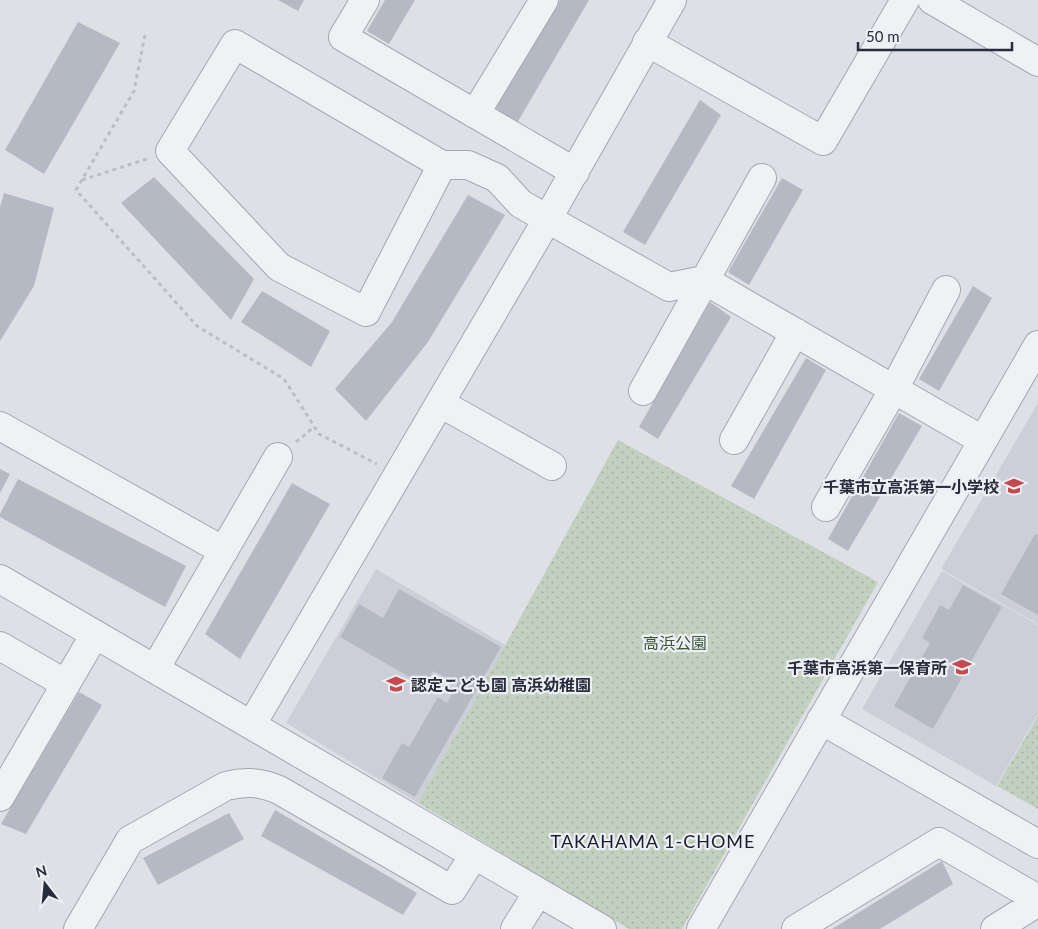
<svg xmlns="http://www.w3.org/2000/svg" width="1038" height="929" font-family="Lato,'Noto Sans JP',sans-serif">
<defs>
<pattern id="park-dots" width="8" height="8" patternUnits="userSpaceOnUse" patternTransform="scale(1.25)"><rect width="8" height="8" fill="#c2d0c0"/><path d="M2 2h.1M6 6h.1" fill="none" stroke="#a7b3a6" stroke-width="1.8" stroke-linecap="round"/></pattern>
</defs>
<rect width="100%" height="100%" fill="#dee0e6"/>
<path fill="#cccfd8" d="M1038,403V624L941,569Z
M376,569L505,645L418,803L286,723Z
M942,571L1038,625V714L996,786L862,709Z"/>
<path fill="url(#park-dots)" d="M618,440L878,582L682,929H629L418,803Z
M1038,716V809L997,786Z"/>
<path fill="#b5b9c3" d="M278,0H304L298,11Z
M385,0H415L389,44L367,31Z
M560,0H589L517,123L496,108Z
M78,22L120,43L44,174L5,150Z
M700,100L721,115L645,245L623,232Z
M154,177L254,279L231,320L121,203Z
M782,178L803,190L749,285L728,272Z
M4,193L54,208L34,286L0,341V207Z
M468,195L505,215L428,342L366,421L335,389L392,322Z
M973,286L992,298L939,391L919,379Z
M262,291L330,331L311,367L241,322Z
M710,302L731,317L658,439L639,427Z
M806,358L826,370L754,499L731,486Z
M899,413L922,426L848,551L828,539Z
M0,469L10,474L0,493Z
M18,479L186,566L165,607L0,517V514Z
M292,483L330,504L240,659L205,634Z
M1035,534L1038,535V615L1001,594Z
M963,585L1002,607L933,729L894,706L930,643L922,638L940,605L949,610Z
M399,589L501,647L415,797L382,778L402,743L409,747L438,697L447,703L457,684L433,671L425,686L340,637L359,604L383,618Z
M79,692L102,705L26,834L1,824Z
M275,810L417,893L403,915L261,836Z
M229,813L244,839L158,885L143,858Z
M942,861L953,884L880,929H832Z"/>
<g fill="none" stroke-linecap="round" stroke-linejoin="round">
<g stroke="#a4a7b0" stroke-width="30">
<path id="minor" d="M365,0L343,37L575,172
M932,0L1038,62
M647,42L823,141L905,0
M475,114L544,0
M442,165L366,312L279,267L170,151L235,44L442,165H468L497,178L521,204L669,287L704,280L982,440
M643,391L762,178
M440,403L552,466
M0,426L224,551
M734,440L795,332
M826,507L894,389L946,290
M0,579L602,929
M0,646L66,684
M155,669L278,457
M821,720L1038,844
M252,724L548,218L672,0
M0,797L95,634
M78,929L130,840L226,786C246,781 261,782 279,790L452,890L474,855
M515,929L538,892
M701,929L1038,345
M796,929L939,842L1038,899
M995,929L1038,902"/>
</g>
<path stroke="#bcbec5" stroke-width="3" stroke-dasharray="4 4" stroke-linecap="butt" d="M145,35L134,91L76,190L197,326L284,379L319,434L377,464
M82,180L150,158
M296,442L314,427"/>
<use href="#minor" stroke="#f0f1f5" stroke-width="28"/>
</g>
<defs>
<g id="school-bare" transform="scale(1.5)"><path d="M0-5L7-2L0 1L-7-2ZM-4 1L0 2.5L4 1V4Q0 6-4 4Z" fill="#c44a4e" stroke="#edeff4" stroke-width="2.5" paint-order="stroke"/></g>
</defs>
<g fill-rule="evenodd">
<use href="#school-bare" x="1014" y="486"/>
<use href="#school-bare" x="962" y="667"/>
<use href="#school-bare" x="396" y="684"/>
</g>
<g text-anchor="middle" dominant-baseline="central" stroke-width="4.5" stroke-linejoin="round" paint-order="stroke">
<g font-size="16" font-weight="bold" fill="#282d3c" stroke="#edeff4" text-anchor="end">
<text x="999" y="486">千葉市立高浜第一小学校</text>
<text x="947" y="667">千葉市高浜第一保育所</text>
<text x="411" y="684" text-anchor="start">認定こども園 高浜幼稚園</text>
</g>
<g font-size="16" fill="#395736" stroke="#edeff4">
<text x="675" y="642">高浜公園</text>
</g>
<g font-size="18" letter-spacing="1" fill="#1a1f2d" stroke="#edeff4">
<text x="653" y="841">TAKAHAMA 1-CHOME</text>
</g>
</g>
<g transform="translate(45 884) rotate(344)" stroke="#edeff4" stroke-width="4" paint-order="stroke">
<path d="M0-4L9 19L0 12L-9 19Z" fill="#282d3c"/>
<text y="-8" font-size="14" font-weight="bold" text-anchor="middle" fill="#282d3c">N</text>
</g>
<path d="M858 42v8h154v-8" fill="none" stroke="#282d3c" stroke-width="2.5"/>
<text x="866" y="42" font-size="15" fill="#282d3c" stroke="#edeff4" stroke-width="4" paint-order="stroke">50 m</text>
</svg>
